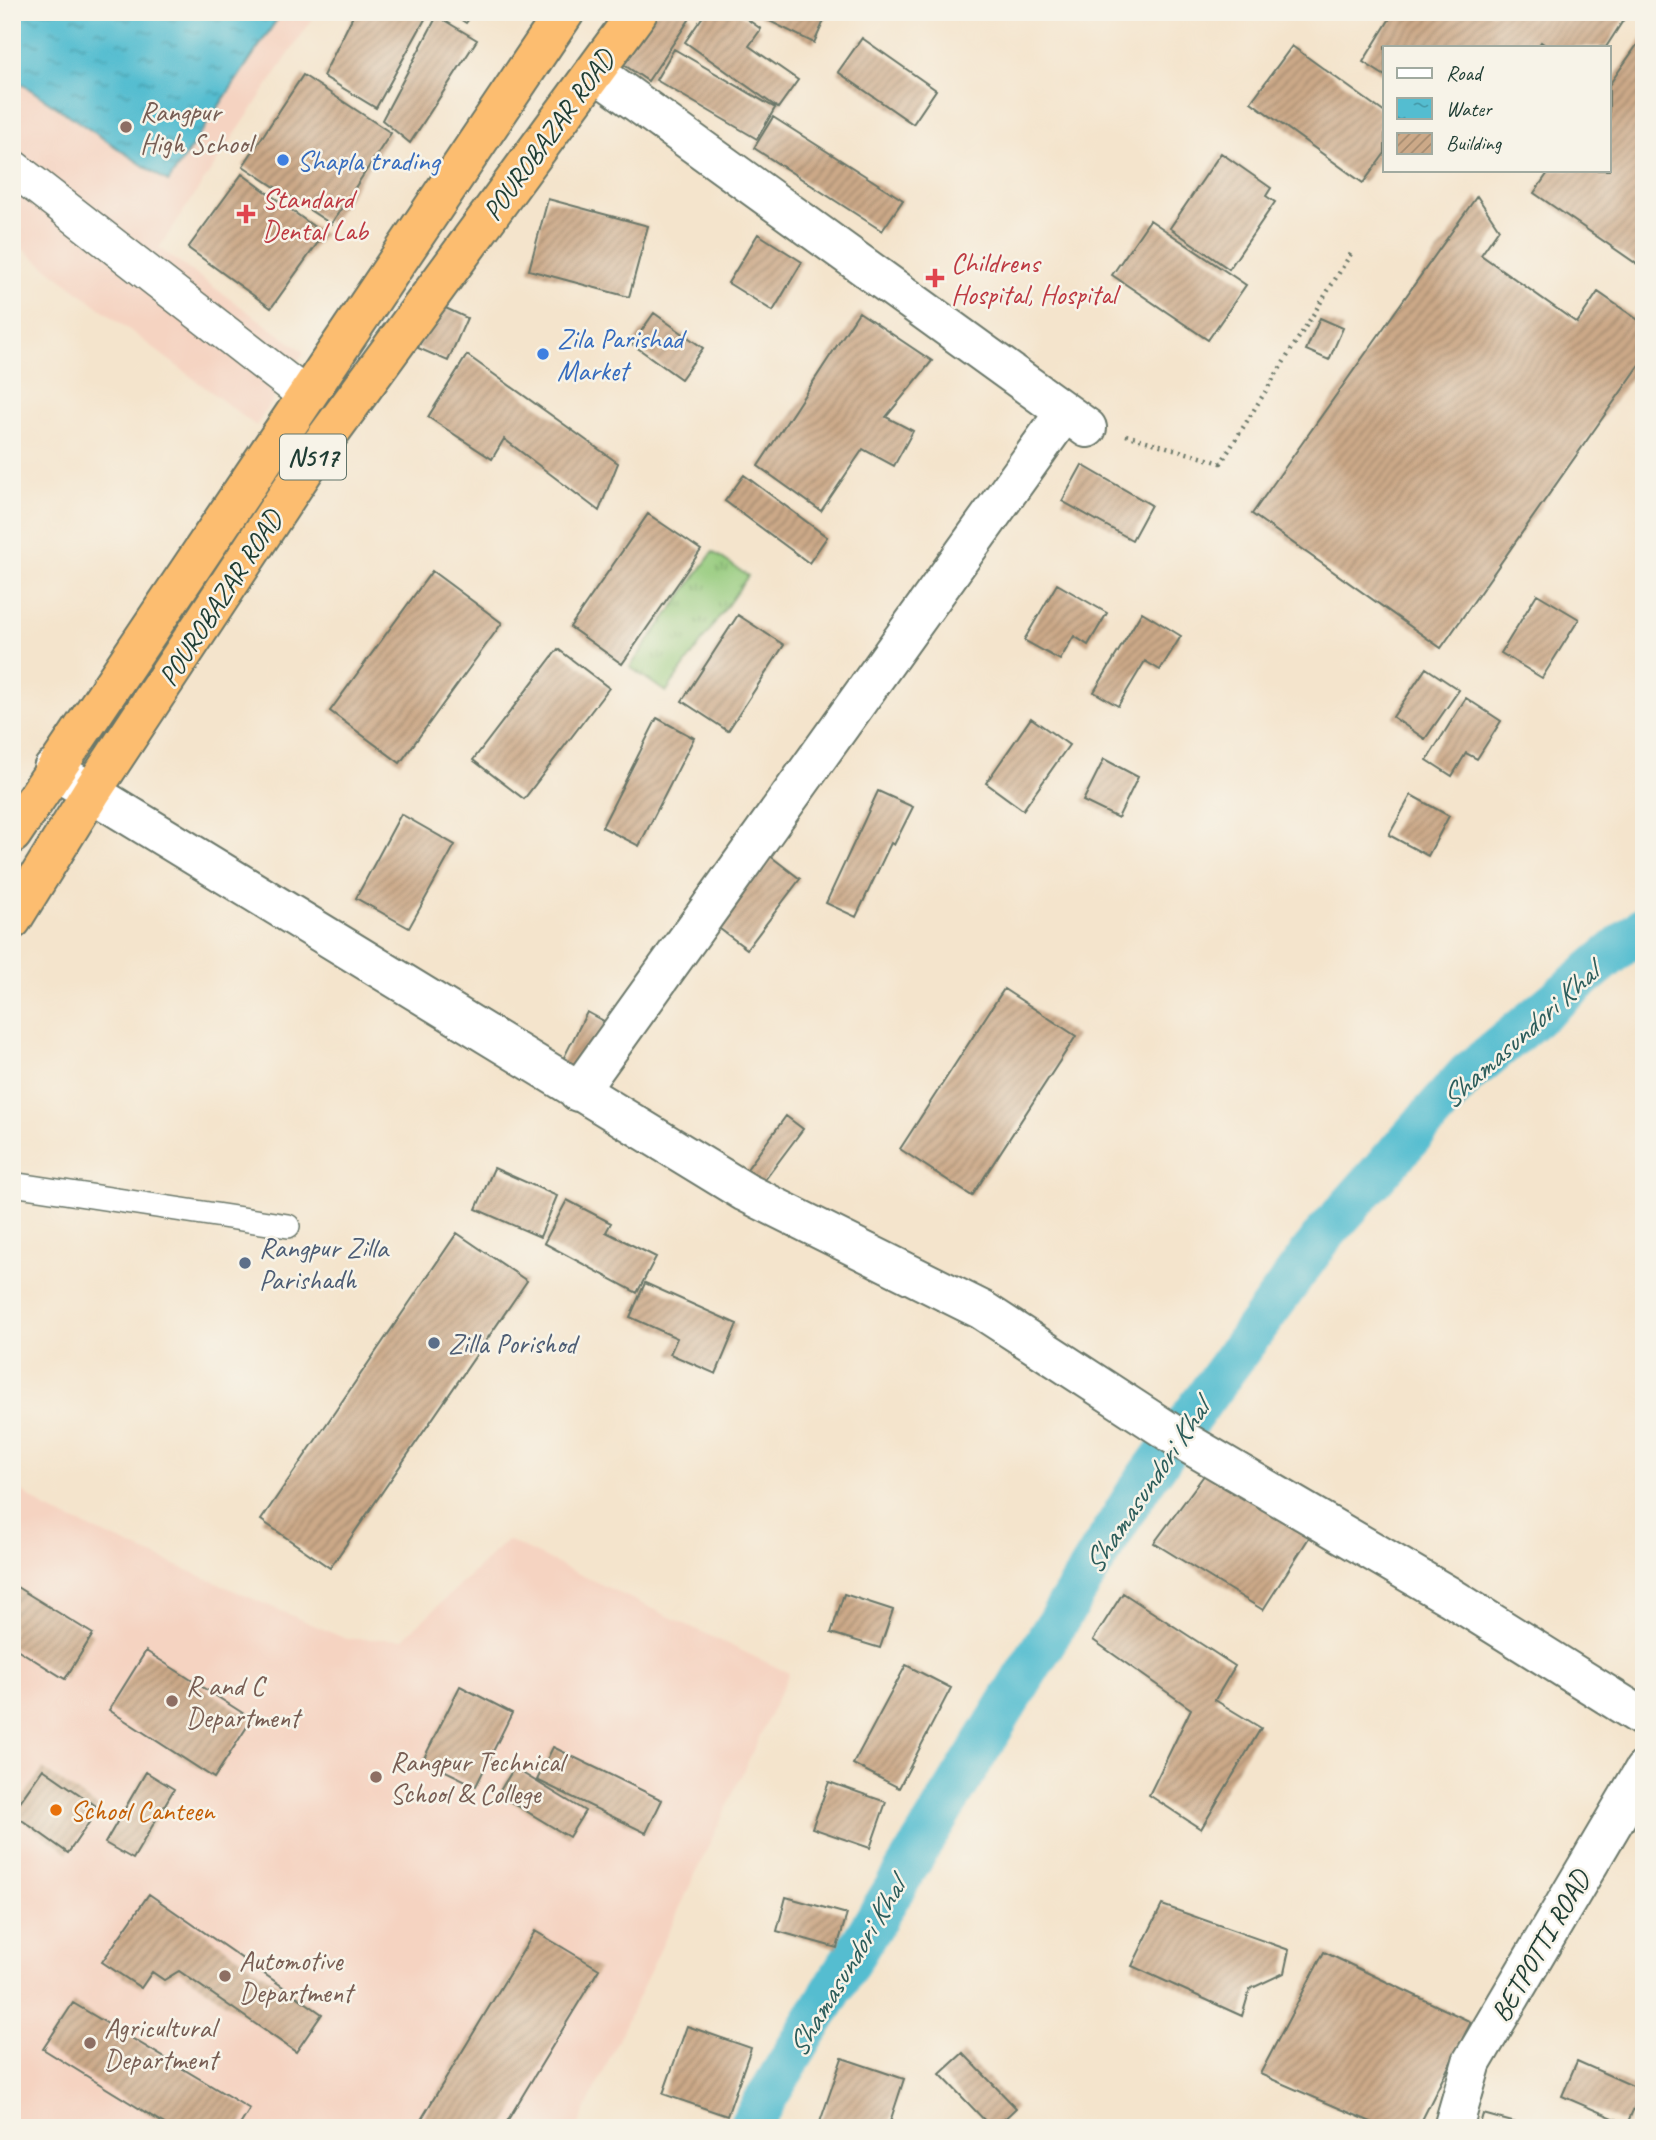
<svg xmlns="http://www.w3.org/2000/svg" width="1656" height="2140" font-family="Caveat,sans-serif">
<defs>
<pattern id="grass-tufts" width="24" height="20" patternUnits="userSpaceOnUse" patternTransform="scale(1.75)"><rect width="24" height="20" fill="#95cb7d"/><path d="M3 7l-1-3M5 7V3M7 7l1-3M15 17l-1-3M17 17v-4M19 17l1-3" fill="none" stroke="#79a667"/></pattern>
<pattern id="water-ripples" width="26" height="14" patternUnits="userSpaceOnUse" patternTransform="scale(1.75)"><rect width="26" height="14" fill="#54bdd0"/><path d="M2 4q2-2 4 0t4 0M15 11q2-2 4 0t4 0" fill="none" stroke="#459baa"/></pattern>
<pattern id="building-hatch" width="6" height="6" patternUnits="userSpaceOnUse" patternTransform="scale(1.75)"><rect width="6" height="6" fill="#cca988"/><path d="M-1 1l2-2M0 6l6-6M5 7l2-2" fill="none" stroke="#a58b70"/></pattern>
</defs>
<rect width="100%" height="100%" fill="#f7f3e8"/>
<filter id="ink" filterUnits="userSpaceOnUse"><feTurbulence type="fractalNoise" baseFrequency=".0143" numOctaves="2"/><feDisplacementMap in="SourceGraphic" scale="14" xChannelSelector="R" yChannelSelector="G"/><feConvolveMatrix kernelMatrix="1 2 1 2 8 2 1 2 1" color-interpolation-filters="sRGB"/></filter>
<filter id="wash" filterUnits="userSpaceOnUse"><feTurbulence type="fractalNoise" baseFrequency=".00686" numOctaves="4" result="noise"/><feDisplacementMap in="SourceGraphic" scale="28" xChannelSelector="R" yChannelSelector="G"/><feGaussianBlur stdDeviation="1.57" result="paint"/><feColorMatrix in="noise" values="0 0 0 0 0 0 0 0 0 0 0 0 0 0 0 0 0 1.4 0 .05"/><feComposite in="paint" operator="in"/></filter>
<g filter="url(#wash)">
<rect width="100%" height="100%" fill="#f4e4cc"/>
<path fill="#f5d3c1" d="M12,12H317L159,248L304,352L256,426L12,241Z
M12,1484L46,1509L346,1639H403L507,1540L789,1673L577,2128H12Z"/>
<path fill="url(#grass-tufts)" stroke="#5a8458" stroke-width="2" d="M713,552L748,576L666,692L630,667Z"/>
<path fill="url(#water-ripples)" stroke="#3a7d82" stroke-width="2" d="M12,12H282L168,182L12,77Z"/>
<g fill="none" stroke-linecap="round" stroke-linejoin="round">
<path stroke="#54bdd0" stroke-width="42" d="M748,2128L1138,1490L1323,1236L1467,1074L1644,927"/>
</g>
<g id="blocks">
<path fill="url(#building-hatch)" d="M355,12H429L376,108L323,76Z
M449,12H474L466,23Z
M640,12H685L691,17L648,81L611,56Z
M706,12H737L761,29L749,46L798,80L778,108L685,42Z
M751,12H828L814,43Z
M1394,12H1613L1624,19L1606,47H1548L1541,42L1538,47H1385V76L1363,62Z
M437,16L477,40L410,143L382,120Z
M1644,35V269L1534,193L1550,170H1609V85Z
M862,38L936,90L913,124L838,72Z
M1292,46L1385,113V153L1363,183L1251,102Z
M674,49L775,108L757,139L656,80Z
M303,75L391,133L331,224L243,166Z
M773,117L903,200L882,231L754,148Z
M1221,153L1271,188L1266,196L1275,202L1229,269L1170,228Z
M242,174L324,234L271,308L188,248Z
M1477,196L1499,229L1481,255L1577,323L1598,292L1644,324V359L1441,648L1252,514Z
M548,199L648,226L629,297L529,270Z
M1150,220L1246,285L1208,340L1112,275Z
M758,234L802,262L773,311L728,283Z
M437,304L467,318L448,361L418,348Z
M859,312L932,361L886,417L913,431L894,466L863,449L821,511L758,466Z
M654,313L703,348L681,379L632,344Z
M1320,318L1343,328L1329,360L1306,350Z
M467,355L618,463L599,511L504,439L492,459L428,417Z
M1082,465L1151,505L1132,540L1062,501Z
M744,475L827,537L809,563L725,501Z
M648,514L701,550L622,664L570,627Z
M432,571L502,623L400,763L330,711Z
M1057,584L1107,613L1088,645L1074,636L1060,660L1024,640Z
M1537,594L1579,619L1542,678L1501,653Z
M1142,612L1181,636L1160,670L1145,661L1118,706L1094,692Z
M738,615L784,645L728,731L682,701Z
M558,649L609,688L524,799L473,760Z
M1426,668L1459,690L1425,739L1393,717Z
M1466,698L1501,721L1477,759L1466,753L1452,776L1427,760Z
M657,718L694,738L639,846L602,827Z
M1031,718L1069,745L1023,810L986,783Z
M1104,759L1138,777L1118,818L1083,801Z
M878,791L913,807L894,845L891,843L856,917L826,903Z
M1411,795L1449,816L1428,856L1389,835Z
M401,814L455,845L409,928L356,898Z
M765,852L800,879L747,949L712,923Z
M1004,989L1076,1036L972,1196L900,1149Z
M587,1012L611,1025L582,1082L558,1069Z
M786,1116L803,1129L755,1193L739,1180Z
M494,1168L557,1196L540,1237L476,1209Z
M567,1200L611,1223L606,1232L656,1257L637,1293L544,1243Z
M457,1233L527,1281L330,1568L261,1520Z
M645,1283L737,1324L716,1374L670,1354L677,1338L630,1317Z
M1208,1470L1310,1536L1263,1610L1154,1543Z
M12,1584L93,1634L65,1679L12,1646Z
M1123,1593L1235,1666L1215,1700L1261,1728L1201,1829L1149,1795L1191,1709L1093,1640Z
M844,1594L893,1610L880,1648L831,1633Z
M146,1651L252,1719L214,1778L109,1710Z
M906,1665L951,1688L899,1788L853,1764Z
M460,1686L512,1713L476,1786L423,1760Z
M553,1747L662,1800L646,1833L537,1780Z
M514,1768L585,1811L569,1837L498,1794Z
M43,1769L99,1808L68,1853L12,1813Z
M146,1772L174,1789L133,1859L105,1843Z
M829,1782L886,1802L870,1848L812,1828Z
M149,1894L322,2014L296,2052L179,1971L164,1980L152,1972L141,1988L102,1962Z
M786,1897L847,1914L837,1948L777,1931Z
M1162,1905L1289,1950L1284,1973L1250,1989L1242,2016L1132,1966Z
M535,1931L599,1969L503,2128H416Z
M1324,1952L1471,2022L1418,2128H1385L1260,2074Z
M73,2003L250,2109L238,2128H171L43,2049Z
M687,2026L751,2048L727,2116L663,2094Z
M963,2053L1016,2108L995,2128H992L940,2074Z
M842,2058L904,2079L888,2128H838L820,2122Z
M1577,2061L1642,2090L1627,2124L1562,2096Z
M1483,2114L1531,2127V2128H1479Z"/>
</g>
</g>
<g filter="url(#ink)">
<use href="#blocks" fill-opacity="0" stroke="#6a7769" stroke-width="2"/>
<g fill="none" stroke-linecap="round" stroke-linejoin="round">
<g stroke="#6a7769" stroke-width="26">
<path id="service" d="M12,1184L288,1226"/>
</g>
<g stroke="#6a7769" stroke-width="38">
<path id="pedestrian" d="M12,167L305,395"/>
</g>
<g stroke="#6a7769" stroke-width="42">
<path id="minor" d="M595,72L1087,428
M53,769L745,1192L982,1310L1177,1437L1449,1596L1644,1718
M578,1092L1065,412
M1453,2128L1472,2062L1644,1770"/>
</g>
<g stroke="#6a7769" stroke-width="42">
<path id="trunk" d="M12,834L565,12
M12,920L92,791L320,446L638,12"/>
</g>
<path stroke="#6a7769" stroke-width="4.5" stroke-dasharray="2 5" stroke-linecap="butt" d="M1126,435L1221,463L1352,252"/>
<use href="#service" stroke="#fff" stroke-width="23"/>
<use href="#pedestrian" stroke="#fff" stroke-width="35"/>
<use href="#minor" stroke="#fff" stroke-width="38"/>
<use href="#trunk" stroke="#fcbd6f" stroke-width="38"/>
</g>
</g>
<g fill="#8d6e63" stroke="#f7f3e8" stroke-width="2.5">
<circle cx="126" cy="127" r="7"/>
<circle cx="172" cy="1701" r="7"/>
<circle cx="376" cy="1777" r="7"/>
<circle cx="225" cy="1976" r="7"/>
<circle cx="90" cy="2043" r="7"/>
</g>
<g fill="#3f7fe0" stroke="#f7f3e8" stroke-width="2.5">
<circle cx="283" cy="160" r="7"/>
<circle cx="543" cy="354" r="7"/>
</g>
<g fill="#e0444e" stroke="#f7f3e8" stroke-width="2.5">
<path d="M242.5 203.5h7v7h7v7h-7v7h-7v-7h-7v-7h7z"/>
<path d="M931.5 267.5h7v7h7v7h-7v7h-7v-7h-7v-7h7z"/>
</g>
<g fill="#5c6f8a" stroke="#f7f3e8" stroke-width="2.5">
<circle cx="245" cy="1263" r="7"/>
<circle cx="434" cy="1343" r="7"/>
</g>
<circle fill="#e8710a" stroke="#f7f3e8" stroke-width="2.5" cx="56" cy="1810" r="7"/>
<g text-anchor="middle" dominant-baseline="central" stroke-width="5" stroke-linejoin="round" paint-order="stroke">
<rect fill="#f7f3e8" stroke="#60746a" stroke-width="2" x="280" y="434.5" width="66" height="45" rx="5"/>
<g font-size="26" font-weight="bold" fill="#1f3d34">
<text x="313" y="457">N517</text>
</g>
<g font-size="28" fill="#785e54" stroke="#f7f3e8" text-anchor="start">
<text x="140" y="111">Rangpur<tspan x="140" dy="32">High School</tspan></text>
<text x="186" y="1685">R and C<tspan x="186" dy="32">Department</tspan></text>
<text x="390" y="1761">Rangpur Technical<tspan x="390" dy="32">School &amp; College</tspan></text>
<text x="239" y="1960">Automotive<tspan x="239" dy="32">Department</tspan></text>
<text x="104" y="2027">Agricultural<tspan x="104" dy="32">Department</tspan></text>
</g>
<g font-size="28" fill="#1f3d34" stroke="#f7f3e8">
<text transform="translate(548 135) rotate(-54)">POUROBAZAR ROAD</text>
<text transform="translate(220 598) rotate(-57)">POUROBAZAR ROAD</text>
<text transform="translate(1540 1946) rotate(-60)">BETPOTTI ROAD</text>
</g>
<g font-size="28" fill="#366cbe" stroke="#f7f3e8" text-anchor="start">
<text x="297" y="160">Shapla trading</text>
<text x="557" y="338">Zila Parishad<tspan x="557" dy="32">Market</tspan></text>
</g>
<g font-size="28" fill="#be3a42" stroke="#f7f3e8" text-anchor="start">
<text x="262" y="198">Standard<tspan x="262" dy="32">Dental Lab</tspan></text>
<text x="951" y="262">Childrens<tspan x="951" dy="32">Hospital, Hospital</tspan></text>
</g>
<g font-size="28" fill="#4e5e75" stroke="#f7f3e8" text-anchor="start">
<text x="259" y="1247">Rangpur Zilla<tspan x="259" dy="32">Parishadh</tspan></text>
<text x="448" y="1343">Zilla Porishod</text>
</g>
<g font-size="28" fill="#c56008" stroke="#f7f3e8" text-anchor="start">
<text x="70" y="1810">School Canteen</text>
</g>
<g font-size="30" font-style="italic" fill="#2c5d5b" stroke="#f7f3e8">
<text transform="translate(1519 1036) rotate(-42)">Shamasundori Khal</text>
<text transform="translate(1146 1487) rotate(-56)">Shamasundori Khal</text>
<text transform="translate(846 1968) rotate(-59)">Shamasundori Khal</text>
</g>
</g>
<rect width="1656" height="2140" fill="none" stroke="#f7f3e8" stroke-width="42"/>
<rect x="1383" y="46" width="228" height="126" fill="#f7f3e8" stroke="#a1aaa0" stroke-width="2"/>
<rect x="1397" y="68" width="35" height="10" fill="#ffffff" stroke="#a1aaa0" stroke-width="2"/>
<text x="1446" y="80" font-size="21" fill="#1f3d34">Road</text>
<rect x="1397" y="98" width="35" height="21" fill="url(#water-ripples)" stroke="#a1aaa0" stroke-width="2"/>
<text x="1446" y="116" font-size="21" fill="#1f3d34">Water</text>
<rect x="1397" y="133" width="35" height="21" fill="url(#building-hatch)" stroke="#a1aaa0" stroke-width="2"/>
<text x="1446" y="150" font-size="21" fill="#1f3d34">Building</text>
</svg>
